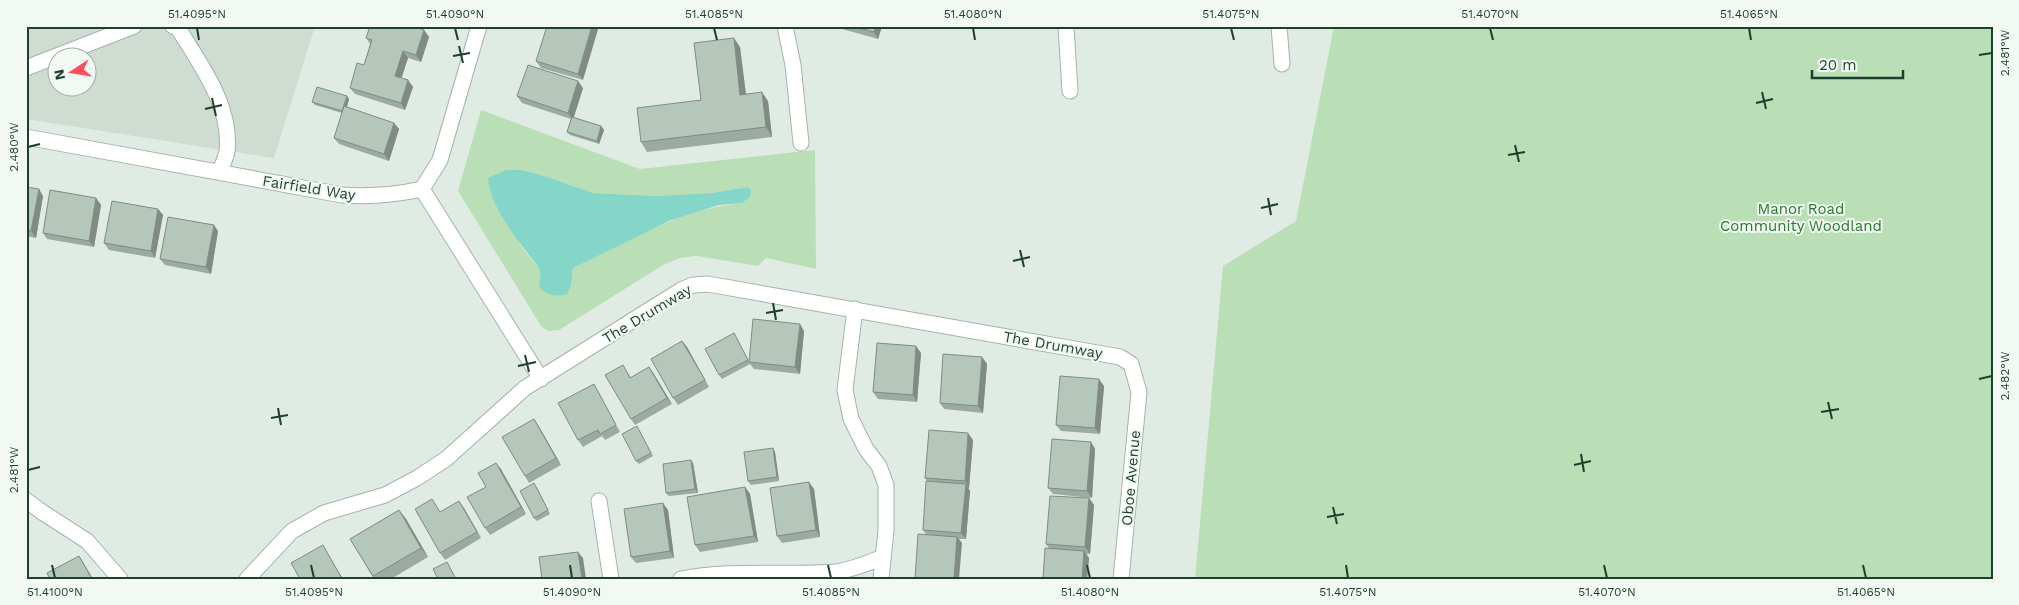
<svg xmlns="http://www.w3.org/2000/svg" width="2019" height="605" font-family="'Work Sans',sans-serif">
<rect width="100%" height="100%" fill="#e0ece3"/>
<path fill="#cedcd1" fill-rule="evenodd" d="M26,26H315L274,158L26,119ZM58,58H88V88H58Z"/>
<path fill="#badfb7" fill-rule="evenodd" d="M1334,26H1993V579H1195L1223,266L1296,221Z
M481,110L640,169L815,150L816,269L766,258L758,266L696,256L680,258L663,265L559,330L548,331L541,326L458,191ZM541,175L594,193L656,196L711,193L748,187L751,191L742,203C681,209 627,241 573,268L571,285L541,276L538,267L524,250L502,217Z"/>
<path fill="#84d6c8" d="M506,170H520L541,175L594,193L656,196L711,193L748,187L751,190L750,197L742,203L719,205L669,221L573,268L571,285L567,294C556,297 546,296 539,286C540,280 542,273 538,267C535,261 529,256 526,251C510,231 490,203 488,178Z"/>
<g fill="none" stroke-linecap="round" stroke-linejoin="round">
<g stroke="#a2b4a8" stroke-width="17">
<path id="lane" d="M173,26L178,28C200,64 232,106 227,151C226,158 222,166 219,172
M26,68L134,26
M26,500L42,512"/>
</g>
<g stroke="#a2b4a8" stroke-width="17">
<path id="street" d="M785,26L793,65L801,143
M1066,26L1070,91
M1279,26L1282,64
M26,137L342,195C370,197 395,195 422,189L440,160L479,26
M422,189L541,379
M855,309L845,390L851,419L866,449L879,466L886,485V530L881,579
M599,501L611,579
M42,512L87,541L120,579
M247,579L292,531L324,513L385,495L417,478L446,459L525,388L681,290L693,285L708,284L1120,357L1131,364L1139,392L1121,579
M681,579C732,569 784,576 835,572C852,570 868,563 883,557"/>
</g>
<use href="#lane" stroke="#fff" stroke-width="15"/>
<use href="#street" stroke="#fff" stroke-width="15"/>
</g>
<path fill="#9caba1" d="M370,26H416V28L424,30L429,37L421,62L408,58L401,78L408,80L413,87L405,110L355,94L350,88L364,65L370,44L366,38Z
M547,26L583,80L541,68L536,61Z
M840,26H882L878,39L842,29Z
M740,47L746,94L768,101L772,137L647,152L641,142L701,100Z
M583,88L573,118L601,126L604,130L599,144L570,135L567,132L571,119L522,103L517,96Z
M347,96L349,99L347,107L394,123L399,129L389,161L339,144L334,138L342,113L315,105L312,102Z
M26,187L43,196L36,238L26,236Z
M96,198L101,205L94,247L47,239L43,233Z
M158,209L163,215L155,258L109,250L104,243Z
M218,231L211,274L165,265L160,259Z
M804,331L800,374L754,369L750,364L722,379L719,375L734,333L749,361Z
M682,341L687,347L709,387L678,405L673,398Z
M921,353L917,402L878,399L873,392Z
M982,357L987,364L983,413L944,409L940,403Z
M623,365L631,378L649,367L672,404L635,425L631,419Z
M1104,386L1100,434L1061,431L1056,425Z
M598,391L620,432L605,440L602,436L583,447L578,440Z
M538,425L561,465L529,483L525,476Z
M639,430L653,456L639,464L636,461Z
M973,440L969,488H968L970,491L966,539H959L962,543L926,534L923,530L927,481L925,478Z
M1091,442L1095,449L1092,498L1053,494L1048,488Z
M773,448L775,452L779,481L751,485L748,481Z
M691,460L693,463L698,493L669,496L666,493Z
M496,463L526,514L490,535L485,528L486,487Z
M537,487L550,514L537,521L534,518Z
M745,487L750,494L758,542L700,552L695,545Z
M814,489L820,537L782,543L777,536Z
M1089,498L1094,505L1090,554H1086L1089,558L1087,579H1043L1049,548L1046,544Z
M464,508L481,538L445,560L440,553L441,512Z
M399,510L406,519L428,557L391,579H374L350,539Z
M668,510L674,558L636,563L631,557Z"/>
<path fill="#7f8b83" d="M592,26H599L583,80L578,74Z
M876,26H882L878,39L874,32Z
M424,30L429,37L421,62L416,55Z
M734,38L740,47L747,104L740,95Z
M403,51L408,58L400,83L395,76Z
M408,80L413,87L405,110L401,103Z
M578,81L583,88L573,120L568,113Z
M762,92L768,101L772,137L766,127Z
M347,96L349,99L345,114L342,111Z
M394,123L399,129L389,161L384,154Z
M601,126L604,130L599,144L597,141Z
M39,189L43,196L36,238L31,231Z
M96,198L101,205L94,247L89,241Z
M158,209L163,215L155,258L151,251Z
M214,225L218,231L211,274L206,267Z
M800,324L804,331L800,374L795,367Z
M682,341L687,347L709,387L705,380Z
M916,346L921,353L917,402L913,395Z
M982,357L987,364L983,413L978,406Z
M649,367L654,374L672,404L667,398Z
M1099,379L1104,386L1100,434L1095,428Z
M534,419L538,425L561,465L556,458Z
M968,433L973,440L969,488L965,481Z
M1091,442L1095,449L1092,498L1087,491Z
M773,448L775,452L779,481L777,477Z
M691,460L693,463L698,493L695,489Z
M496,463L501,469L526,514L521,507Z
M809,482L814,489L820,537L816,530Z
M966,484L970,491L966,539L961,533Z
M745,487L750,494L758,542L754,536Z
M1089,498L1094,505L1090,554L1085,547Z
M459,501L464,508L481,538L477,532Z
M663,503L668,510L674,558L670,551Z
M399,510L406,519L428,557L421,548Z
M957,537L962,543L959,579H954Z
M323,545L327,552L343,579H342Z
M1084,551L1089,558L1087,579H1082Z
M578,552L583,558L586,579H582Z
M79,556L83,562L93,579H92Z"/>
<path fill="#b5c7bb" stroke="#7f8b83" d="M370,26H412L424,30L416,55L403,51L395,76L408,80L401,103L350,88L357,63L364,65L372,40L366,38Z
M547,26H592L578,74L536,61Z
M851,26H876L874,32Z
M734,38L740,95L762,92L766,127L641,142L637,108L701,100L694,43Z
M528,65L578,81L568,113L517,96Z
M317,87L347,96L342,111L312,102Z
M344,106L394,123L384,154L334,138Z
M572,117L601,126L597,141L567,132Z
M26,187L39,189L31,231L26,230Z
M50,190L96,198L89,241L43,233Z
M112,201L158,209L151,251L104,243Z
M168,217L214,225L206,267L160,259Z
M753,319L800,324L795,367L749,362Z
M734,333L748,360L719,375L705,349Z
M682,341L705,380L673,398L651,359Z
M877,343L916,346L913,395L873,392Z
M943,354L982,357L978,406L940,403Z
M623,365L630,378L649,367L667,398L631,419L605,375Z
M1060,376L1099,379L1095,428L1056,425Z
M594,384L616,425L600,434L598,430L578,440L558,403Z
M534,419L556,458L525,476L502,437Z
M637,426L651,453L636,461L622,434Z
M929,430L968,433L965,481L925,478Z
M1052,439L1091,442L1087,491L1048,488Z
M773,448L777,477L748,481L744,452Z
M691,460L695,489L666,493L663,464Z
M496,463L521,507L485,528L467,497L486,487L478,473Z
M926,481L966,484L961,533L923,530Z
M809,482L816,530L777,536L770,488Z
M534,483L548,510L534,518L520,491Z
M745,487L754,536L695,545L687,497Z
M1050,496L1089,498L1085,547L1046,544Z
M432,499L440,512L459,501L477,532L440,553L415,509Z
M663,503L670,551L631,557L624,509Z
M399,510L421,548L373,576L350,539Z
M918,534L957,537L954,579H915Z
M323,545L342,579H300L291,563Z
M1045,548L1084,551L1082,579H1043Z
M578,552L582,579H542L539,557Z
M79,556L92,579H50L47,573Z
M447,562L456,579H438L433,569Z"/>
<path fill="none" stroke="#1f3e2c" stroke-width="2" d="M197,28L199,40M455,28L458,40M714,28L717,40M973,28L975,40M1231,28L1234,40M1490,28L1493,40M1749,28L1751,40M459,46L463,63M1979,55L1992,53M453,56L470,53M1762,92L1766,109M212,98L216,116M1756,103L1773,99M205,109L222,105M1515,145L1519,162M28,147L40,144M1508,155L1525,152M1268,198L1271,215M1261,208L1278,204M1020,250L1024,267M1013,261L1030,257M773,303L776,320M766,313L783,310M525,355L529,372M518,366L536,362M1979,379L1992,376M1828,402L1832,419M278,408L281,425M1821,412L1839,409M271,418L288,415M1581,454L1584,472M1574,465L1591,461M28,470L40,467M1333,507L1337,524M1327,517L1344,514M52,565L55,578M311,565L314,578M570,565L572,578M828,565L831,578M1087,565L1090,578M1346,565L1348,578M1604,565L1607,578M1863,565L1866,578"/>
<g text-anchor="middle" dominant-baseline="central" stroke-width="4" stroke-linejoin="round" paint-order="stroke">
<g font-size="15" fill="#1f3e2c" stroke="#f1f9f2">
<text transform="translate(309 188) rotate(9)">Fairfield Way</text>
<text transform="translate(647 314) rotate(-31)">The Drumway</text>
<text transform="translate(1053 345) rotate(10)">The Drumway</text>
<text transform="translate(1131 478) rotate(-85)">Oboe Avenue</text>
</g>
<g font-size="15" fill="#26782b" stroke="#f1f9f2">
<text x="1801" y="209">Manor Road<tspan x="1801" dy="17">Community Woodland</tspan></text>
</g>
</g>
<rect width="2019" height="605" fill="none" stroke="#f1f9f2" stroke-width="55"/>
<g transform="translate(72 72) rotate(258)"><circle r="24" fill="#f1f9f2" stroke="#9daea3"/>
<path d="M0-4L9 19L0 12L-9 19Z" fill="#fd4e5d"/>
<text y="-8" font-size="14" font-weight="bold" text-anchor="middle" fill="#1f3e2c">N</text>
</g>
<path d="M1812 70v8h91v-8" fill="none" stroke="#1f3e2c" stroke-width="2.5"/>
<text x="1819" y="70" font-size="15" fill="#1f3e2c" stroke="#f1f9f2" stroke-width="4" paint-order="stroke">20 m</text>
<rect x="28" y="28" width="1964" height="550" fill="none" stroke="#1f3e2c" stroke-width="2"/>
<g font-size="12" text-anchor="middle" fill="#1f3e2c">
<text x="197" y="18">51.4095°N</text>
<text x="455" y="18">51.4090°N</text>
<text x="714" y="18">51.4085°N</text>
<text x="973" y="18">51.4080°N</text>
<text x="1231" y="18">51.4075°N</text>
<text x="1490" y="18">51.4070°N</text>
<text x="1749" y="18">51.4065°N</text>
<text transform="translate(2005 53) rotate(-90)" y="4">2.481°W</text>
<text transform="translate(14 147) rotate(-90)" y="4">2.480°W</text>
<text transform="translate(2005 376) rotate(-90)" y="4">2.482°W</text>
<text transform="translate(14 470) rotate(-90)" y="4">2.481°W</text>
<text x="55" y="596">51.4100°N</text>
<text x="314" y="596">51.4095°N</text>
<text x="572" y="596">51.4090°N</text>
<text x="831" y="596">51.4085°N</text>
<text x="1090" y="596">51.4080°N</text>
<text x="1348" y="596">51.4075°N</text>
<text x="1607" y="596">51.4070°N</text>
<text x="1866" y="596">51.4065°N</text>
</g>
</svg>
